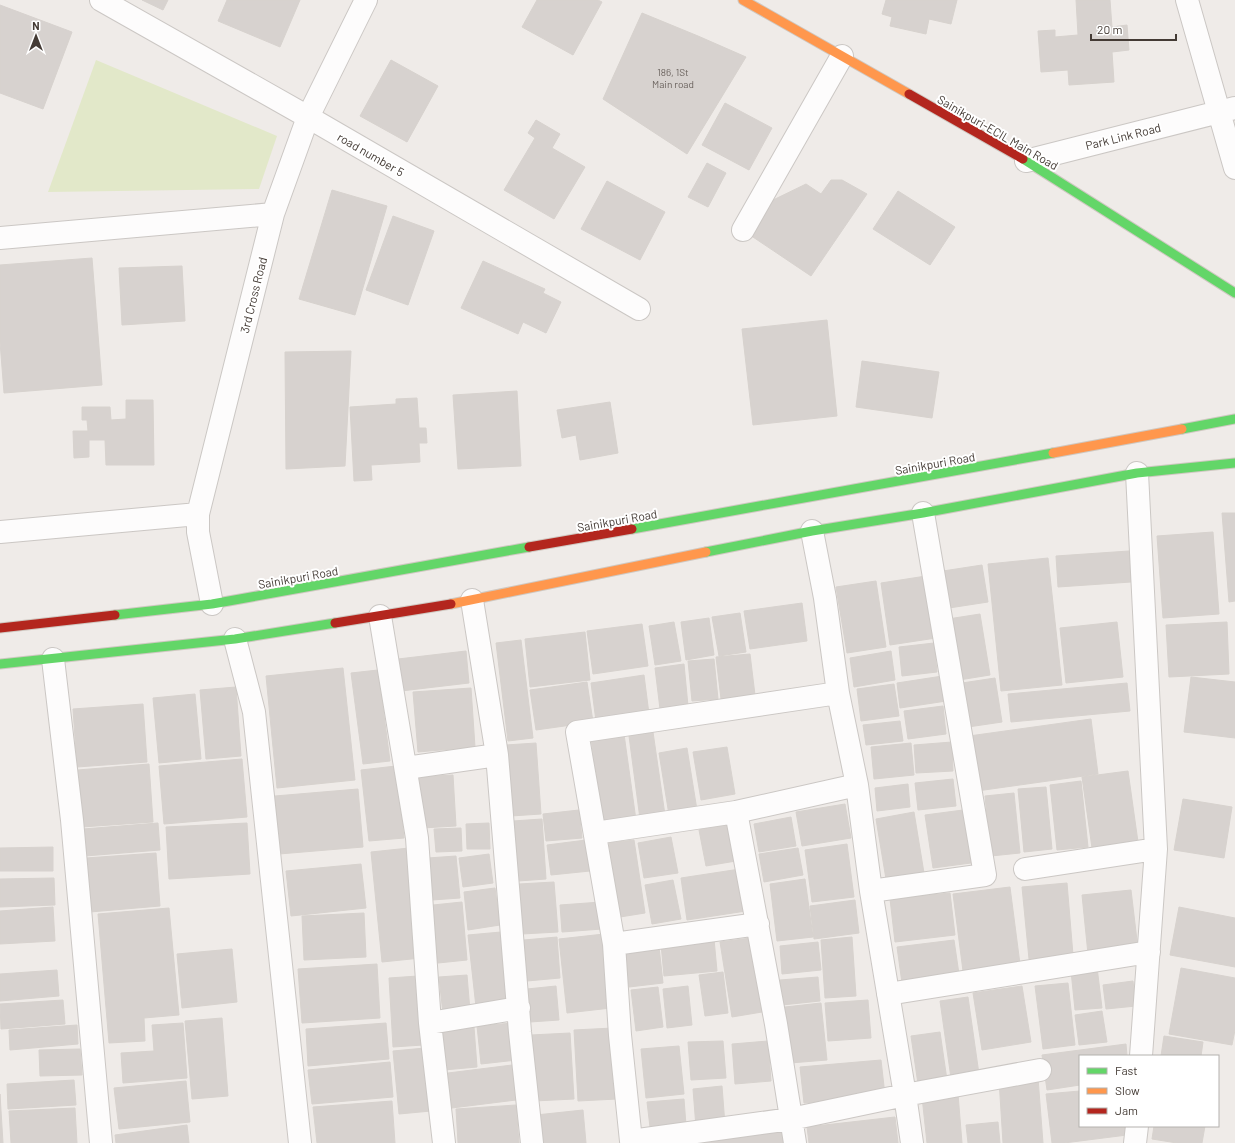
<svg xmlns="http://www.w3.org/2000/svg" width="1235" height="1143" font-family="Barlow,sans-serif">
<rect width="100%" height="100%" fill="#efebe8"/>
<path fill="#e2e8c9" d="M96,60L277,136L259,189L48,192Z"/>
<path fill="#d7d2cf" stroke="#d7d2ce" d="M142,0H168L163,10Z
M227,0H300L280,47L218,21Z
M537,0H598L602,2L573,55L522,27Z
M886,0H957L951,24L929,19L926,34L890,26L892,17L882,14Z
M1076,0H1110L1112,27L1127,25L1129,50L1112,52L1114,82L1069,85L1068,70L1041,72L1038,31L1055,30V37L1078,35Z
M0,5L72,32L43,109L0,93Z
M642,13L698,36L746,57L687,154L603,99Z
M391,60L438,86L407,142L360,116Z
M725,103L772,128L749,170L702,145Z
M536,120L560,134L552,148L585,167L554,219L504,190L535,138L528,133Z
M707,163L726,173L708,207L688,197Z
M831,180H842L867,194L811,276L747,233L769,202L806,184L821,194Z
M607,181L665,212L640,260L581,229Z
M332,190L387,206L355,315L299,299Z
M898,191L955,227L930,265L873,229Z
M393,216L434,231L408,305L366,290Z
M92,258L102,385L4,393L0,342V265Z
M483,261L545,289L543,293L561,302L546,333L523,322L518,334L461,308Z
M182,266L185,321L122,325L119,268Z
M827,320L837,416L753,425L742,329Z
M351,351L345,466L286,469L285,352Z
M862,361L939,372L932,418L856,407Z
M517,391L521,466L458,469L453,395Z
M417,398L419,428H426L427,443H419L420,462L371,465L372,480L354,481L350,407L396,404V399Z
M126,400H153L154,465H106L105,440H89V457L74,458L73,431H88L87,420H82V407H110L111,420L126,419Z
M610,402L618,453L580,460L576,435L562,438L557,410Z
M1222,513H1235V601L1229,602Z
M1213,532L1219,614L1163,618L1157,536Z
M1129,551L1131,582L1058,587L1056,556Z
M1048,558L1062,685L1001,691L988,564Z
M982,565L988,602L949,608L943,571Z
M926,576L936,638L890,645L881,583Z
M876,581L886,647L847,653L836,587Z
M802,603L807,641L750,649L744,611Z
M740,613L746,652L719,656L712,617Z
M980,614L990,675L959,680L948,619Z
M709,618L714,655L686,660L681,622Z
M674,622L681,661L655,665L649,626Z
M1117,622L1123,677L1066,683L1060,628Z
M1227,622L1229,674L1169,677L1166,625Z
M642,624L648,666L593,674L587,631Z
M585,632L590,680L530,687L525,639Z
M521,640L533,738L508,741L496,643Z
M934,643L937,672L902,676L899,647Z
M466,651L469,683L401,691L398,659Z
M891,651L895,680L854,687L850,658Z
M750,654L755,695L721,699L716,657Z
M714,659L718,699L692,701L688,661Z
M684,664L688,706L660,709L655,668Z
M343,668L355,780L277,788L266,676Z
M378,670L390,761L363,764L351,673Z
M644,675L649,714L596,721L591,683Z
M949,675L953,700L900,708L897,683Z
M1191,677L1235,682V738L1184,732Z
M995,678L1002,722L968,727L962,683Z
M587,682L593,722L536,730L530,690Z
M1127,683L1130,711L1011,722L1008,694Z
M894,684L899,716L861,721L857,689Z
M236,687L241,756L206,759L200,690Z
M471,688L475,747L418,752L413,692Z
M195,694L201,759L159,763L153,698Z
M143,704L147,762L77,767L73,709Z
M943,706L946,734L908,739L904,711Z
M1091,719L1098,774L977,791L969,736Z
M900,721L903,741L866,745L863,725Z
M653,732L665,815L640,819L629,736Z
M624,734L636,820L604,824L591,739Z
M952,742L953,771L916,773L914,745Z
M536,743L541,814L511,816L506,745Z
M911,743L914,775L874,779L871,747Z
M727,747L735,794L701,800L693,752Z
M687,748L697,810L669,815L659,753Z
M242,759L247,817L164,824L159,766Z
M149,764L153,822L82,827L78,770Z
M396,766L404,838L369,841L361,770Z
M1128,771L1138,842L1092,848L1082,777Z
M453,775L456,826L422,828L419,777Z
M953,779L956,806L918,810L915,783Z
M1081,781L1088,847L1057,850L1050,785Z
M908,784L910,807L877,811L875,788Z
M1046,787L1052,849L1024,852L1018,789Z
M358,789L363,847L279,854L275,796Z
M1014,793L1020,853L991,856L985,796Z
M1183,799L1232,807L1224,858L1174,850Z
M845,804L851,838L802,846L796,812Z
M579,810L582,838L546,841L543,814Z
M963,810L971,863L933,868L925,815Z
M914,812L924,873L886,879L876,819Z
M791,817L796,846L759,852L754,824Z
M542,819L546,879L518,881L513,821Z
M158,823L160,850L85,856L83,829Z
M247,823L250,874L169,879L166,827Z
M489,823L490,849H467L466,824Z
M729,824L736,861L706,866L699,830Z
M461,828L462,851L436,852L434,829Z
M671,837L678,873L644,878L638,843Z
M586,840L590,871L551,875L547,845Z
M634,840L645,913L620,917L609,843Z
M847,844L854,897L812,902L805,850Z
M53,847V871H0V848Z
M409,848L421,958L382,962L371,852Z
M798,848L803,875L764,882L759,854Z
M156,853L160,906L90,912L86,858Z
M489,854L493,883L463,887L459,858Z
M456,856L460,898L432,900L428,858Z
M361,864L366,908L291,916L286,871Z
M740,869L746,911L687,920L681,878Z
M54,878L55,905L0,907V879Z
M805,879L813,937L777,941L770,884Z
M673,880L681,919L652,924L645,885Z
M554,882L558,932L522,934L519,884Z
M1067,883L1073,955L1029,959L1022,887Z
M1010,887L1020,964L963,971L953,894Z
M495,888L500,925L468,930L464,892Z
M1131,890L1138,949L1088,954L1082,895Z
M950,893L955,935L895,942L890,899Z
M855,900L859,933L814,939L810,906Z
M462,902L467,960L438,963L433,905Z
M601,902L602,929L562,932L560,905Z
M53,907L55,941L0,944V911Z
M1179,907L1235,918V967L1170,955Z
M169,908L179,1015L144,1018L145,1041L109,1043L98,914Z
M364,913L366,957L304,960L302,916Z
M501,932L508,1004L476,1007L468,935Z
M604,934L611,1008L567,1013L559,939Z
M557,937L560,978L527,981L524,940Z
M852,937L856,996L825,998L821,940Z
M751,938L762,1012L732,1017L720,942Z
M714,939L717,971L664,976L661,944Z
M954,940L959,974L902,983L897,947Z
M818,942L821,970L782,974L780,946Z
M659,947L663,983L629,987L625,950Z
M232,949L237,1002L182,1008L177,954Z
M377,964L380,1018L302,1023L298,969Z
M1097,967L1102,1008L1075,1010L1071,971Z
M1181,968L1235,978V1030L1232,1045L1169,1034Z
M57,970L59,996L0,1001V974Z
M723,972L728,1013L705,1016L699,975Z
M467,975L470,1011L443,1014L439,977Z
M418,976L423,1045L393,1047L389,978Z
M818,977L820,1001L782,1005L780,980Z
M1133,981L1136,1006L1106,1009L1103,985Z
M1068,983L1075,1045L1043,1049L1035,986Z
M556,986L559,1020L530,1022L527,989Z
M688,986L692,1025L667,1028L663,989Z
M1022,986L1031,1042L982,1050L973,993Z
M658,987L663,1027L636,1031L631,990Z
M968,997L979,1074L951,1078L940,1001Z
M63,1000L65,1024L1,1029L0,1004Z
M868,1000L871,1038L828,1041L825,1003Z
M821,1003L827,1060L790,1063L785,1007Z
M1102,1011L1107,1042L1079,1045L1075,1015Z
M222,1018L228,1096L192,1099L185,1021Z
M183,1023L187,1078L123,1083L121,1053L154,1051L152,1025Z
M386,1023L389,1059L308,1066L306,1029Z
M513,1023L517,1060L481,1064L477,1026Z
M77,1025L78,1044L10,1050L9,1030Z
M474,1027L477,1067L444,1070L442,1030Z
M613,1028L617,1099L578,1101L574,1030Z
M940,1032L947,1080L918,1084L911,1036Z
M570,1033L574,1099L534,1101L531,1035Z
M1164,1036L1203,1042L1201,1056H1161Z
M723,1041L726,1078L691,1080L688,1042Z
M768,1041L771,1081L735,1084L732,1044Z
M1126,1044L1127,1056H1080V1085L1047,1090L1042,1055Z
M679,1046L684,1094L646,1098L641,1049Z
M425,1048L431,1111L399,1114L393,1051Z
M80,1049L82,1075L40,1076L39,1050Z
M881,1060L885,1095L804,1103L800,1067Z
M390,1062L393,1097L312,1104L308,1070Z
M512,1065L516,1100L452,1108L448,1073Z
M1038,1078L1043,1143H1003L999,1080Z
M74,1080L76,1105L8,1109L7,1084Z
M186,1081L190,1122L119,1129L114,1088Z
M722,1086L725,1125L696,1127L693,1089Z
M1080,1091V1126H1126L1127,1135L1064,1143H1052L1046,1094Z
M0,1094L3,1143H0Z
M958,1094L962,1143H927L922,1097Z
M684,1099L686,1125L650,1127L647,1102Z
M392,1101L395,1143H317L313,1107Z
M516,1105L519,1143H458L456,1109Z
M75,1108L77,1143H11L9,1111Z
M583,1110L586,1143H539L536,1115Z
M895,1117L898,1143H809L807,1127Z
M998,1122L1000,1143H968L966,1125Z
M187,1125L189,1143H116L115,1135Z
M1154,1126H1205L1202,1143H1177L1152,1139Z
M781,1128L783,1143H704L703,1142Z"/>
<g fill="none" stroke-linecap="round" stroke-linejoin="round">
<g stroke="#cbc7c4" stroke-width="24">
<path id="street" d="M101,0L308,117L639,309
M1187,0L1235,168
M1026,161L1235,108
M743,230L842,56
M0,238L273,214
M1137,473L1156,849L1141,1056
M812,531L825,598L838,693L857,785L871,891L905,1095L912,1143
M0,532L198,514
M472,600L497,755L520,1032L532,1143
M212,604L198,532V514L273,214L308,117L366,0
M380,616L417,838L430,1023L444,1143
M235,639L254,712L300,1143
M53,659L72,820L101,1143
M838,693L577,732L614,944L620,1035L631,1141L791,1119L905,1095L1040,1070
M406,768L497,755
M736,812L776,1024L795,1143
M595,833L736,812L857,785
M1025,869L1156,849
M871,891L985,875L923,513
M614,944L758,924
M888,994L1149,952
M430,1023L519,1008
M1135,1143L1137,1126"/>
</g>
<g stroke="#cfc8c1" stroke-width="11">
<path id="fast" d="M1023,159L1235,293
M1182,429L1235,419
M632,529L1053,453
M706,552L812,531L923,513L1137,473L1235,463
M115,615L212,604L529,547
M0,664L235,639L335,623"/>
</g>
<g stroke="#cfc8c1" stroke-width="11">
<path id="slow" d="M743,0L909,94
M1053,453L1182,429
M451,604L706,552"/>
</g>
<g stroke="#cfc8c1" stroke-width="11">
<path id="jam" d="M909,94L1023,159
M529,547L632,529
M335,623L451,604
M0,628L115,615"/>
</g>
<use href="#street" stroke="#fdfcfc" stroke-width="22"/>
<use href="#fast" stroke="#63d668" stroke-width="9"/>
<use href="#slow" stroke="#ff974d" stroke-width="9"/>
<use href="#jam" stroke="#b3261e" stroke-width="9"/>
</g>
<g text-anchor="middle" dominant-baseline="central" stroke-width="4" stroke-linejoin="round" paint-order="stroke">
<g font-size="10" fill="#6a625d">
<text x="673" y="72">186, 1St<tspan x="673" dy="12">Main road</tspan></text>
</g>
<g font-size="12" fill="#443b35" stroke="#fff">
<text transform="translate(998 132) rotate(30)">Sainikpuri-ECIL Main Road</text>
<text transform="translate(1123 136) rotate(-14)">Park Link Road</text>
<text transform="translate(371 154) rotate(30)">road number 5</text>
<text transform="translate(253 295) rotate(-76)">3rd Cross Road</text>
<text transform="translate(935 463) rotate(-10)">Sainikpuri Road</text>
<text transform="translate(617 520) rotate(-10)">Sainikpuri Road</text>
<text transform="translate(298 577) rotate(-10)">Sainikpuri Road</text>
</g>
</g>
<rect x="1079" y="1055" width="140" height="72" fill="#ffffff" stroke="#b4b1ae"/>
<rect x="1087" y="1068" width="20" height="6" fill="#63d668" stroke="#b4b1ae"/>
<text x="1115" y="1075" font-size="12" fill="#443b35">Fast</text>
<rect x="1087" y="1088" width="20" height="6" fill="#ff974d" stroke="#b4b1ae"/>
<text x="1115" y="1095" font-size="12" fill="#443b35">Slow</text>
<rect x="1087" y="1108" width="20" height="6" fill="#b3261e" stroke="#b4b1ae"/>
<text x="1115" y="1115" font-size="12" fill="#443b35">Jam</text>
<g transform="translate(36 36)" stroke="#ffffff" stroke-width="3" paint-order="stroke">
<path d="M0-3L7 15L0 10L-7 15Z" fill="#443b35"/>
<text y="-6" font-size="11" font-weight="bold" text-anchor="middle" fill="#443b35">N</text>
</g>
<path d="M1091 34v6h85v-6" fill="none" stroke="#443b35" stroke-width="2"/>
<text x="1097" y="34" font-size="12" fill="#443b35" stroke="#ffffff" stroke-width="3" paint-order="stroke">20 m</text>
</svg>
